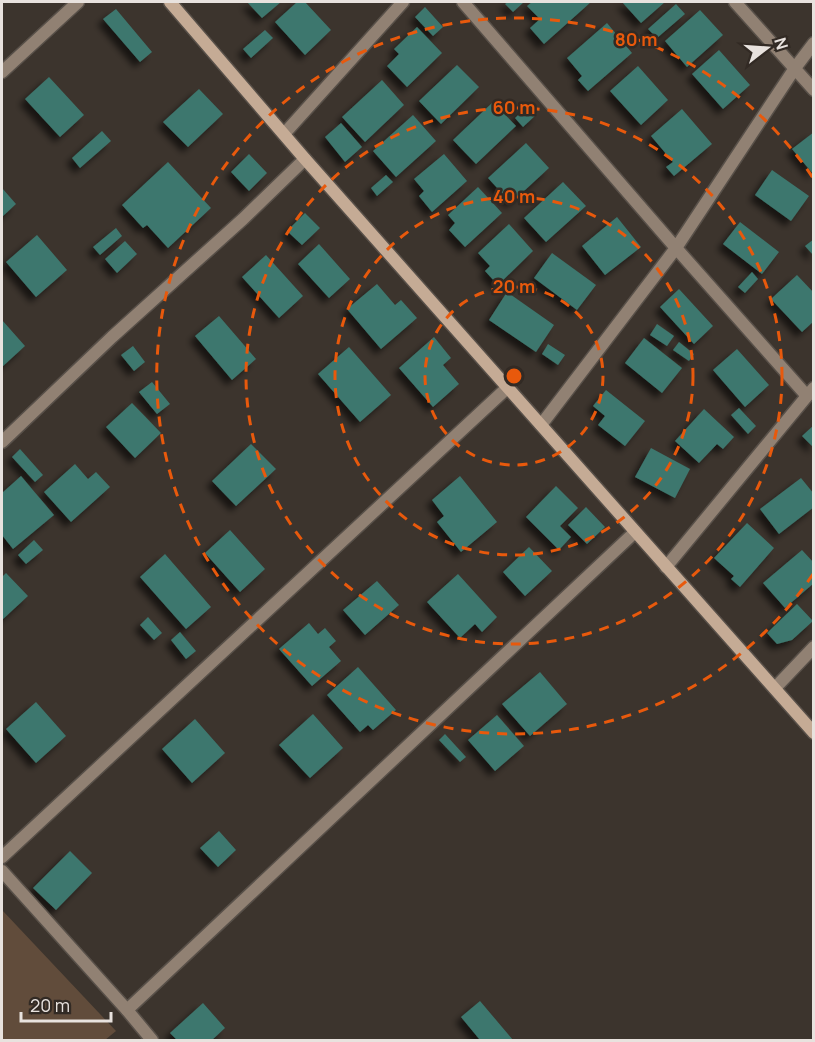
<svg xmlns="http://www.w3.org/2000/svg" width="815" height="1042" font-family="Manrope,sans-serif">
<defs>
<filter id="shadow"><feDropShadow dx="-5.5" dy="5.5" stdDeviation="3" flood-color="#0009"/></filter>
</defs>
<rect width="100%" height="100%" fill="#3c342d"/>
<path fill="#614c3b" d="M2,910L116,1031L105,1040H2Z"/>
<path fill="#3d776e" filter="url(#shadow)" d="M247,2H281L262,18Z
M297,2H305L331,30L305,55L275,22Z
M508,2H524L513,12L505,4Z
M532,2H591L544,44L530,28L540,19L527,6Z
M622,2H665L641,23Z
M676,4L685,14L657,38L648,29Z
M425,7L443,27L433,36L415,17Z
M116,9L152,52L140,62L103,19Z
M700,10L723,35L687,67L665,41Z
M607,23L632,53L588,91L578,80L582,76L567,58Z
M417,27L442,53L407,87L387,66L399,54L394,49Z
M265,30L273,38L251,58L243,49Z
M719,50L750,85L723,109L692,74Z
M457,65L479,87L441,124L419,101Z
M638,66L668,100L641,125L610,91Z
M49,77L84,115L60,137L25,99Z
M382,80L404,105L365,142L342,117Z
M199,89L223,114L188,147L163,122Z
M493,102L516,126L476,164L453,140Z
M529,105L537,114L523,127L515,118Z
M682,109L712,144L674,176L666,167L673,162L651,136Z
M413,115L436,141L396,177L373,151Z
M341,123L362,147L345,162L325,137Z
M102,131L111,141L80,168L72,158Z
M814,132V175L792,149Z
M526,143L549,168L511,203L488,178Z
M249,154L267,173L249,191L231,172Z
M444,154L467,181L432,212L419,196L424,191L414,179Z
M168,162L211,208L168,248L147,225L143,228L122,205Z
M772,170L809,196L791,221L755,195Z
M386,175L393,182L377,196L371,188Z
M563,182L586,206L546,242L524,218Z
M478,187L502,213L465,247L449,230L455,223L448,215Z
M2,188L16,204L2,217Z
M305,213L320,228L302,245L287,231Z
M617,217L641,247L605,275L582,246Z
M740,222L779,252L762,274L723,244Z
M509,224L533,251L498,285L485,271L490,266L478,253Z
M116,228L122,236L100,255L93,247Z
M37,235L67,270L36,297L6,262Z
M814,239V256L805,246Z
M125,241L137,254L117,273L105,259Z
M319,244L350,279L329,298L298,264Z
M552,253L596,285L577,310L534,278Z
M266,255L303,296L279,318L242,277Z
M752,272L758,279L745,293L738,287Z
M797,275L814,293V321L802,332L771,299Z
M377,284L395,305L401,300L417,318L381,349L347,309Z
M679,289L713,326L694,344L660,307Z
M507,292L554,325L536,352L489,320Z
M219,316L256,359L232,380L195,336Z
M2,320L25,346L2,367Z
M657,324L674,336L667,346L650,335Z
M434,337L451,358L443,365L459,384L433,407L399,368Z
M644,338L682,368L662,393L625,363Z
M679,342L694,354L689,361L673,350Z
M548,344L565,355L558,365L542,354Z
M133,346L145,362L134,371L121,355Z
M349,347L391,395L360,422L318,374Z
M737,349L769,385L745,407L713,370Z
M152,382L170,404L157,414L139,392Z
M606,390L645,421L625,446L598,425L605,416L593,406Z
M132,403L161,433L135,458L106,427Z
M739,408L756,426L748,434L731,415Z
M704,409L734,437L723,449L717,444L699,463L675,441Z
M814,425V448L802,436Z
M251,444L276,469L236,506L212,481Z
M651,448L690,469L675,498L635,477Z
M20,449L43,475L35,482L12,457Z
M75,464L88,479L96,472L110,487L71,522L44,492Z
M21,476L54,515L13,549L2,535V493Z
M460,476L497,522L461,552L437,522L444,516L432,500Z
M801,478L814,494V507L779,534L760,509Z
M556,486L578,508L560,526L571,537L559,550L526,517Z
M586,507L605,527L587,544L568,525Z
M747,523L774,548L740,587L731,579L734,576L714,558Z
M230,530L265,569L240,592L205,553Z
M34,540L43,550L26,564L18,555Z
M529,547L552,571L525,596L503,572Z
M802,550L814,563V583L785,608L763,583Z
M165,554L211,607L186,629L140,577Z
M6,573L28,596L2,620V577Z
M458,574L497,617L482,632L475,624L460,638L427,602Z
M377,581L399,605L365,635L343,610Z
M797,604L813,621L792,640L777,644L767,633Z
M148,617L162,633L154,640L140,625Z
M309,623L318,634L325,628L336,641L329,647L341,661L312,686L279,649Z
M180,632L196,651L186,659L171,640Z
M358,667L396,710L373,730L368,725L360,732L327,695Z
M540,672L567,704L530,736L502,704Z
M36,702L66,736L36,763L6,729Z
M313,714L343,748L310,778L279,745Z
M497,715L524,746L495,771L468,740Z
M195,719L225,753L192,783L162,749Z
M445,734L466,757L460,762L439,740Z
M219,831L236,850L218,867L200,848Z
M70,851L92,873L56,910L33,888Z
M480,1001L513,1040H480L461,1017Z
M203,1003L225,1028L212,1040H177L170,1033Z"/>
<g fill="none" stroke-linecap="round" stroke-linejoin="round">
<g stroke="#585049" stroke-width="15">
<path id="lane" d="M127,1010L152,1040"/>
</g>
<g stroke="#585049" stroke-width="15">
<path id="street" d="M463,2L676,248L807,396L814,388
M735,2L814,90
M2,72L78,2
M284,134L403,2
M541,425L676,248L795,68L814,43
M2,442L112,337L243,219L305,159
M666,567L807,396
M775,688L814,647
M2,857L507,388
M2,871L127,1010L635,532"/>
</g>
<g stroke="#585049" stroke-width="15">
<path id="secondary" d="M170,2L305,159L814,733"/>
</g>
<use href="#lane" stroke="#918173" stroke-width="12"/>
<use href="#street" stroke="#918173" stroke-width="12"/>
<use href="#secondary" stroke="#c5ab95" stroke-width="12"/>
</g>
<g fill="none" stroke="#e8590c" stroke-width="3" stroke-dasharray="10 8">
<circle cx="514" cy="376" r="89"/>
<circle cx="514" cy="376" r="179"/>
<circle cx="514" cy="376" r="268"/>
<path d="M813 574A358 358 0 1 1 813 178"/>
</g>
<circle cx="514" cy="376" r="9" fill="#e8590c" stroke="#322a24" stroke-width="3"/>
<g font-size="18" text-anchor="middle" font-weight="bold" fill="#e8590c" stroke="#322a24" stroke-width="5" stroke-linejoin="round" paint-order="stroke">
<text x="636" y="46">80 m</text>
<text x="514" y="114">60 m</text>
<text x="514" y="203">40 m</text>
<text x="514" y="293">20 m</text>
</g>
<rect width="815" height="1042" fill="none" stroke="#e8e2de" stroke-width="6"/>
<g transform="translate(767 48) rotate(73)" stroke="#322a24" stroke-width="4.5" paint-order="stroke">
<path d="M0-4.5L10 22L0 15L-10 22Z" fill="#e8e2de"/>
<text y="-9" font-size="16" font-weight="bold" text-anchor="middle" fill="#e8e2de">N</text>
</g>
<path d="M21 1012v9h90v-9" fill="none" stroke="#e8e2de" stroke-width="3"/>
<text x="30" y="1012" font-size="18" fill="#e8e2de" stroke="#322a24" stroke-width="4.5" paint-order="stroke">20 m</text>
</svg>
